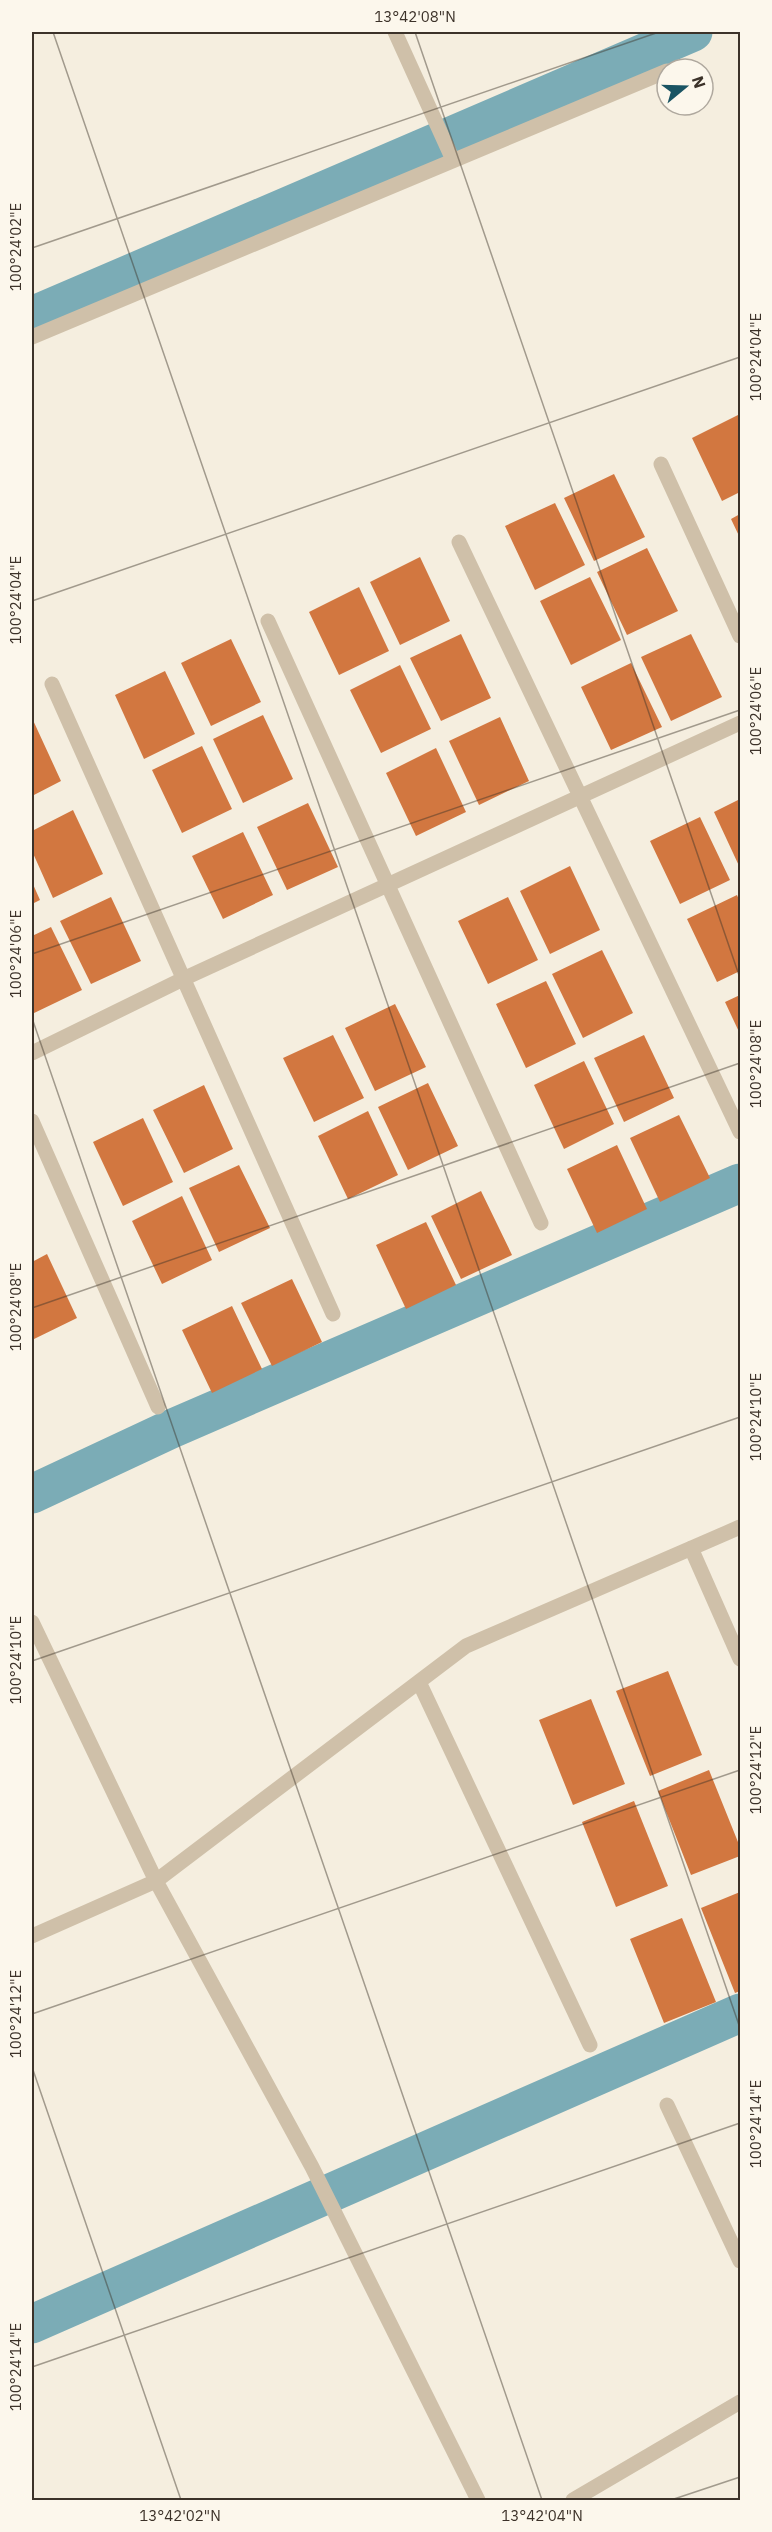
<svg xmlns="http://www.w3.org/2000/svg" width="772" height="2532" font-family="'IBM Plex Sans',sans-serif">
<rect width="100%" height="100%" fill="#f5eedf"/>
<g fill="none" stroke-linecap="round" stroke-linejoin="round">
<path stroke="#7bacb6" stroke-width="39" d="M32,316L693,32
M32,1494L171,1429L740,1183
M32,2324L740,2013"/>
</g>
<path fill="#d27740" d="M740,414V492L722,501L692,438Z
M614,474L645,537L594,561L564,498Z
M555,503L585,565L535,590L505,526Z
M740,514V538L731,519Z
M647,548L678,611L627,635L597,572Z
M420,557L450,621L400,645L370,582Z
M590,577L621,640L571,665L540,601Z
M359,587L389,651L339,675L309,612Z
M461,634L491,698L441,721L410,658Z
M691,634L722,697L671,721L641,657Z
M231,639L261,702L211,726L181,663Z
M631,663L662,727L611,750L581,687Z
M400,665L431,729L381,753L350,690Z
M165,671L195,734L144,759L115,695Z
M263,715L293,779L243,803L213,739Z
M500,717L529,781L479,805L449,741Z
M32,718L61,781L32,796Z
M202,746L232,809L182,833L152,770Z
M436,748L466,812L416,836L386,773Z
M740,799V868L714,812Z
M308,803L338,867L287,890L257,827Z
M73,810L103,874L53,898L32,851V831Z
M700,817L730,880L680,904L650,841Z
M243,832L273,895L223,919L192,856Z
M570,866L600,930L550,954L520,891Z
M32,882L40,900L32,904Z
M737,895L740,902V971L717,982L687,919Z
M111,897L141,961L91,984L60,921Z
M508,897L538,960L488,984L458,921Z
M51,927L82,990L32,1014V936Z
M602,950L633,1013L583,1038L552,974Z
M546,981L576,1044L526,1068L496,1004Z
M740,995V1034L725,1002Z
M395,1004L426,1067L375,1091L345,1028Z
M333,1035L364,1098L314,1122L283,1058Z
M644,1035L674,1098L624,1122L594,1058Z
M584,1061L614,1124L564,1149L534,1085Z
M428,1083L458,1146L408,1170L378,1107Z
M204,1085L233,1149L184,1173L153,1110Z
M368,1111L398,1175L348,1199L318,1136Z
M679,1115L710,1178L660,1202L630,1138Z
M143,1118L173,1182L123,1206L93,1142Z
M617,1145L647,1209L597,1233L567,1169Z
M239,1165L270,1228L219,1252L189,1188Z
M481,1191L512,1255L461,1279L431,1216Z
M182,1196L212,1260L162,1284L132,1221Z
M426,1222L456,1285L406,1309L376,1245Z
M47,1254L77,1318L32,1340V1262Z
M292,1279L322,1342L272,1366L241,1303Z
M232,1306L262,1369L212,1393L182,1330Z
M668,1671L702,1755L650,1776L616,1691Z
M591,1699L625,1784L573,1805L539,1720Z
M709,1770L740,1847V1856L691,1875L658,1791Z
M634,1801L668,1886L616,1907L582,1822Z
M740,1892V1991L735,1993L701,1908Z
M682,1918L716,2002L664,2023L630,1939Z"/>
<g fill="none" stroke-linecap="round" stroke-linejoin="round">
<path stroke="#cfc0a9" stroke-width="15" d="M395,32L453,160
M32,337L667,71
M661,464L740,636
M459,542L740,1132
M268,621L541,1223
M52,684L333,1314
M32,1053L183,979L740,723
M32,1121L158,1407
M691,1548L740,1659
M32,1622L156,1881L312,2167L478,2500
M419,1682L590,2045
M32,1936L156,1881L466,1646L740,1527
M667,2105L740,2261
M573,2500L740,2402"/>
</g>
<path fill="none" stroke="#3c3229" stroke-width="1.5" stroke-opacity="0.45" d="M53,32L740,2028M415,32L740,978M32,248L659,32M32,601L740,357M32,954L740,710M32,1018L542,2500M32,1308L740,1063M32,1661L740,1417M32,2014L740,1770M32,2067L181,2500M32,2367L740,2123M671,2500L740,2477"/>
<rect width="772" height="2532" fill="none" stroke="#fcf7ec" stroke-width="66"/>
<g transform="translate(685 87) rotate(71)"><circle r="28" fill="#fcf7ec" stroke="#afa89e" stroke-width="1.5"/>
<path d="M0-4.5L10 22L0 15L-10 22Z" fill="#1a5463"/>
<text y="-9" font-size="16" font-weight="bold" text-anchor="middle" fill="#3c3229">N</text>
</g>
<rect x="33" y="33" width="706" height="2466" fill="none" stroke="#3c3229" stroke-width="2"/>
<g font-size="15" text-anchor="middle" fill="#3c3229">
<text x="415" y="22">13°42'08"N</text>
<text transform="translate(16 247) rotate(-90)" y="5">100°24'02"E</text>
<text transform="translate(756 357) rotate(-90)" y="5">100°24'04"E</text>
<text transform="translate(16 600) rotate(-90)" y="5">100°24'04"E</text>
<text transform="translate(756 711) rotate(-90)" y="5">100°24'06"E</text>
<text transform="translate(16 954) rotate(-90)" y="5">100°24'06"E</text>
<text transform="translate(756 1064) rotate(-90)" y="5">100°24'08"E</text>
<text transform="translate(16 1307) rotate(-90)" y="5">100°24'08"E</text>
<text transform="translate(756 1417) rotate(-90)" y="5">100°24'10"E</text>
<text transform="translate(16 1660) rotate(-90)" y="5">100°24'10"E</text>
<text transform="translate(756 1770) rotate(-90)" y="5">100°24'12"E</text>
<text transform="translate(16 2014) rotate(-90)" y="5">100°24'12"E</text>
<text transform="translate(756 2124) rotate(-90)" y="5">100°24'14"E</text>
<text transform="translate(16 2367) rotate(-90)" y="5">100°24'14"E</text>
<text x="180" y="2521">13°42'02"N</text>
<text x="542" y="2521">13°42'04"N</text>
</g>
</svg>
